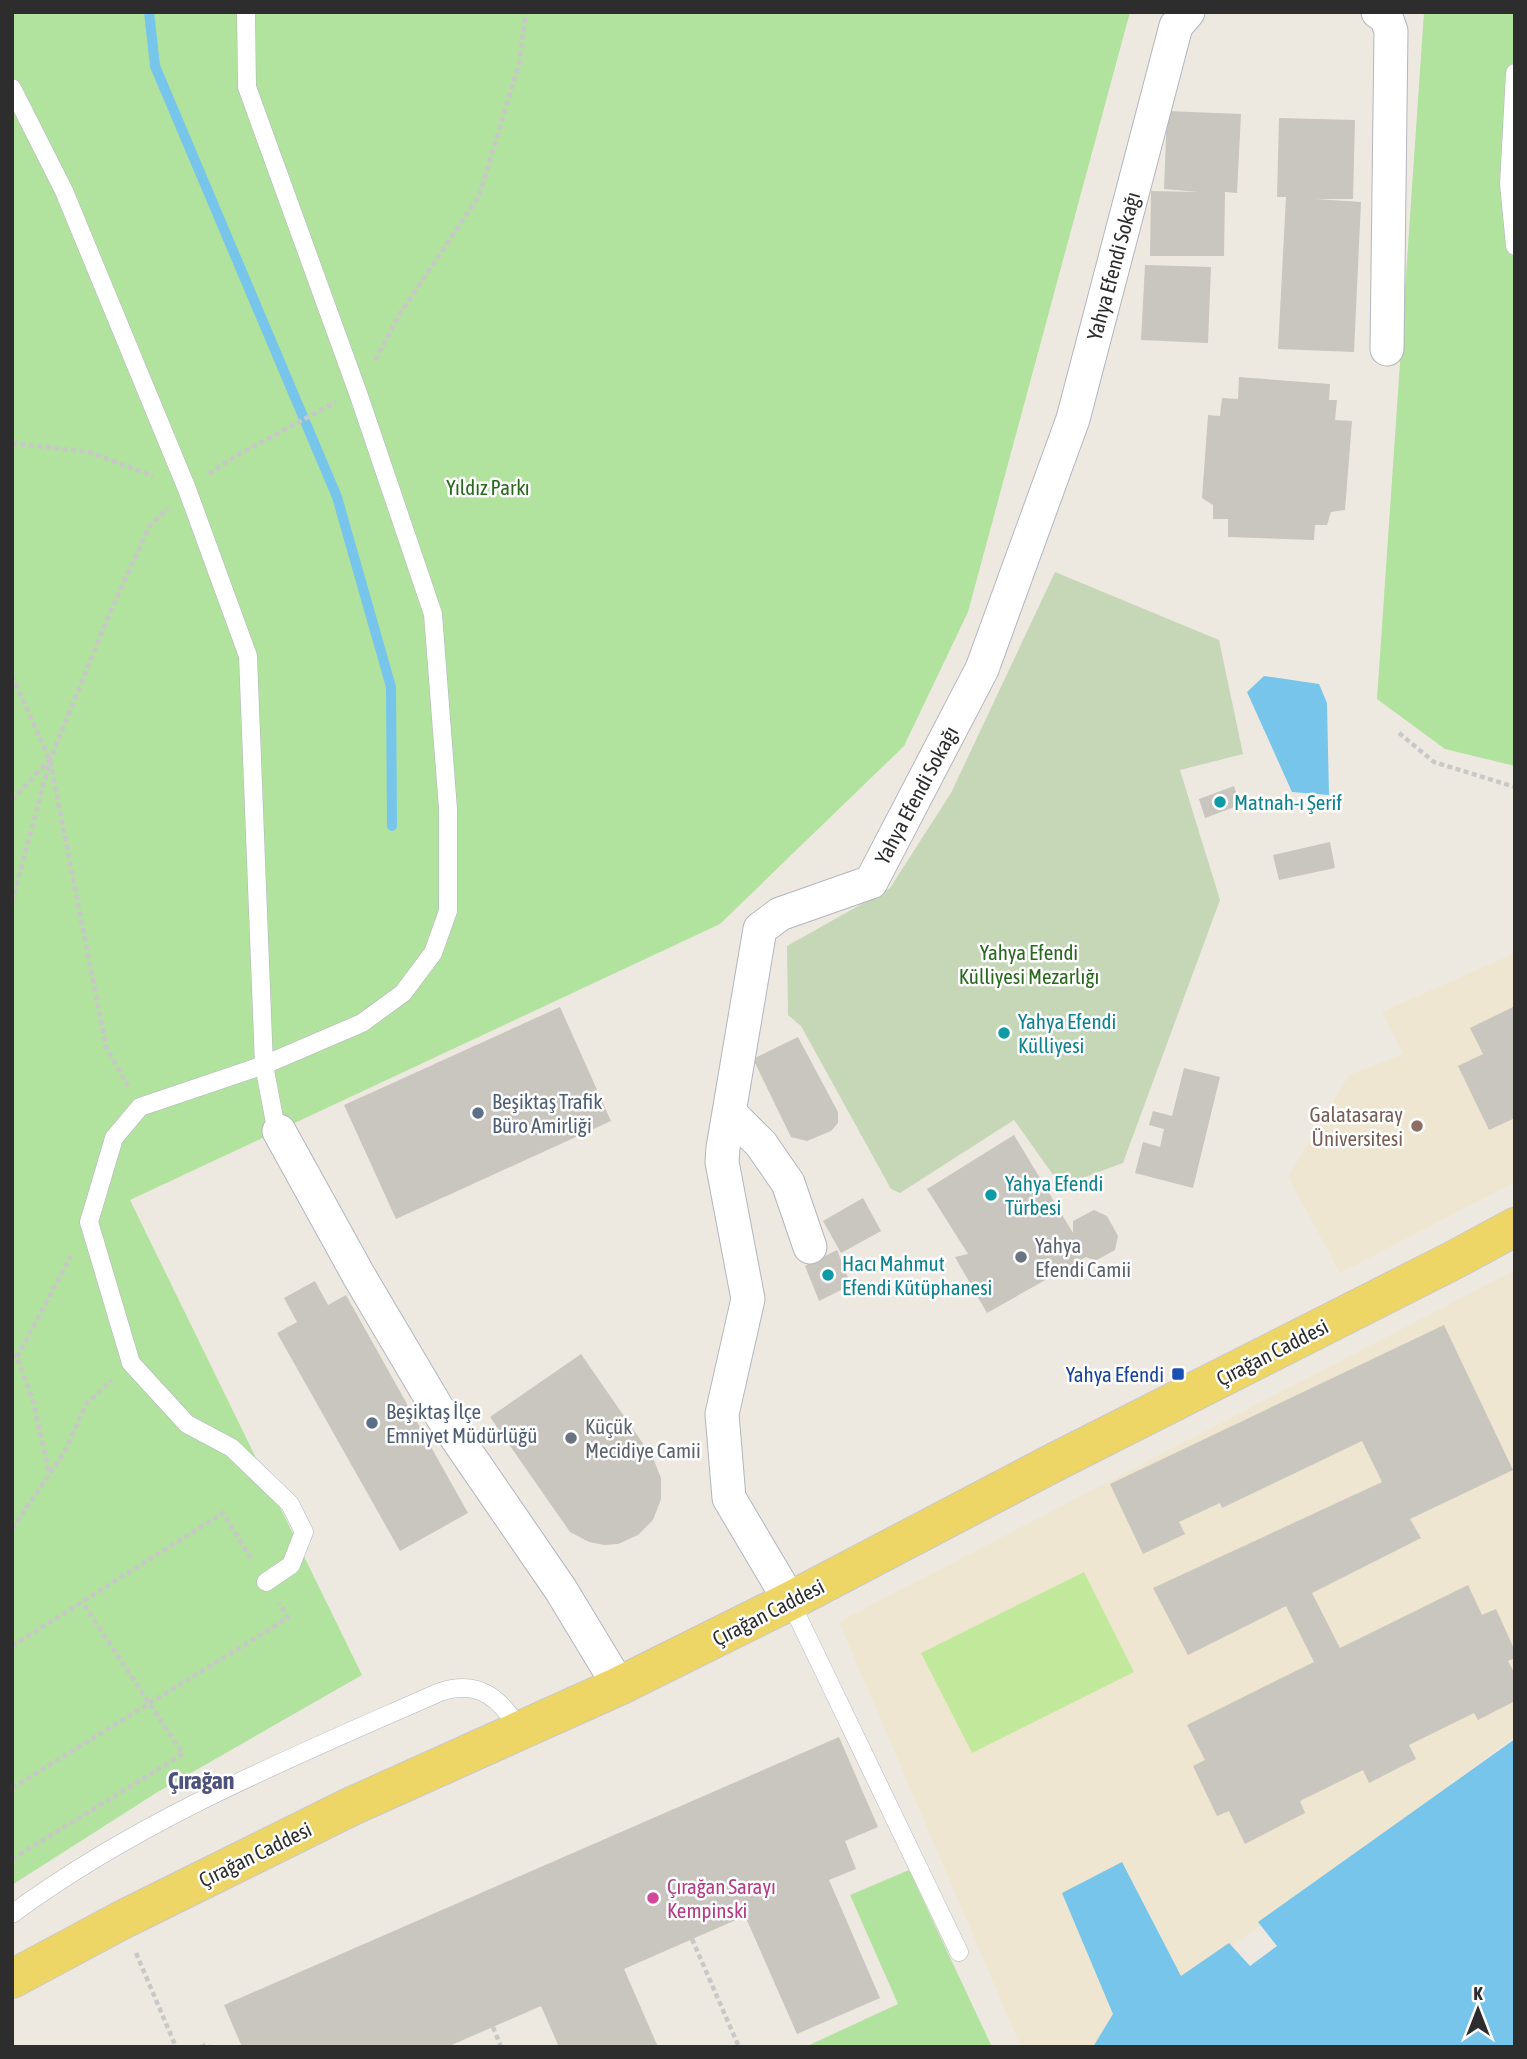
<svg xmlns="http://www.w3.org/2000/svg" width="1527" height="2059" font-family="'Asap Condensed',sans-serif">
<rect width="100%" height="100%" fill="#eee9e0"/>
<path fill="#eee6d0" d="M1515,953V1182L1340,1273L1288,1177L1349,1075L1403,1054L1382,1012Z
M1515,1270V1736L1097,2047H1021L839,1622Z"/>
<path fill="#b1e29e" d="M12,12H1130L968,612L904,746L720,924L130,1200L362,1675L156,1793L12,1885Z
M1424,12H1515V766L1445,749L1377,699Z
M909,1870L992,2047H805L898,2004L850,1895Z"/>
<path fill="#c5d7b7" d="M1055,572L1219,640L1243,754L1180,770L1220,900L1123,1163L1061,1186L1014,1120L900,1193L891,1189L801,1026L788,1015L787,946L890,888L951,793Z"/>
<path fill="#c2e99b" d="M1084,1572L1134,1672L972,1753L921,1653Z"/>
<path fill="#77c5eb" d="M1264,676L1319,684L1327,703L1329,795L1292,792L1247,692Z
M1515,1739V2047H1093L1113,2014L1062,1893L1122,1862L1181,1976L1229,1943L1250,1966L1277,1946L1258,1922Z"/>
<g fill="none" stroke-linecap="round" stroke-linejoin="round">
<path stroke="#77c5eb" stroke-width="10" d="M149,12L155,66L337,497L391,687L392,826"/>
</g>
<path fill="#c9c5bf" d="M1167,111L1241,114L1237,193L1225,192L1224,256H1150L1151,191L1199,192L1164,189Z
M1279,118L1355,120L1353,199H1316L1361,202L1354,352L1278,349L1286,197H1277Z
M1145,265L1211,267L1208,343L1141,340Z
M1239,377L1330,384L1329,400H1337L1335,420L1352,421L1345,510L1331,512L1327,525H1315L1314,540L1228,537V519H1213V505L1202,498L1208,415L1220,416L1222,398L1238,399Z
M1234,786L1240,805L1205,818L1199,799Z
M1330,842L1335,868L1279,880L1273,855Z
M1515,1006V1118L1489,1130L1458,1066L1483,1054L1470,1028Z
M560,1007L611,1121L396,1219L344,1105Z
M798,1037L838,1112V1123L831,1131L807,1141L791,1137L753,1059Z
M1184,1068L1220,1077L1193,1188L1135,1173L1143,1142L1160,1147L1164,1129L1149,1125L1153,1111L1172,1116Z
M1014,1135L1073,1233V1221L1094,1210L1107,1216L1118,1236L1115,1250L1095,1261L1086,1257L987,1313L955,1257L968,1254L927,1189Z
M863,1198L881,1231L841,1253L823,1221Z
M837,1250L851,1285L819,1301L805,1266Z
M315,1281L328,1305L346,1295L468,1513L400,1551L277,1333L297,1322L284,1298Z
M1444,1325L1513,1470L1410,1519L1421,1538L1312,1593L1340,1648L1468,1585L1482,1615L1496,1609L1515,1651V1658L1508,1661L1515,1674V1701L1478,1720L1474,1713L1409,1745L1416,1759L1369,1783L1363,1770L1300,1801L1305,1813L1245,1844L1229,1811L1217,1816L1193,1766L1205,1760L1187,1725L1314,1662L1286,1606L1188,1655L1153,1588L1382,1482L1362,1441L1222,1508L1220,1503L1179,1522L1185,1534L1143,1554L1110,1484Z
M581,1354L653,1458L661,1478V1499L653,1520L638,1535L618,1544L604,1545L589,1542L570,1532L490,1417Z
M839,1737L878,1827L845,1841L856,1869L829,1880L880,1998L797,2034L745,1916L624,1969L658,2047H559L541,2006L447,2047H242L224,2005Z"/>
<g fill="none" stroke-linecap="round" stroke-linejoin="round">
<g stroke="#b3b5bf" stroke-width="19">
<path id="service" d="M246,12L247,87L358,393L433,614L448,809V911L433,953L403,993L362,1023L264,1065L140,1107L114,1138L89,1222L131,1363L187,1424L232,1448L290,1504L304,1532L291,1565L266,1582
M1515,73L1509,184L1515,246
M12,88L64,191L187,489L248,656L264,1065L275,1123L279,1131
M790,1601L959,1952
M12,1914C142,1818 293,1757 440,1692C480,1679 501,1699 521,1732"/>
</g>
<g stroke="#b3b5bf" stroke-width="35">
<path id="minor" d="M1378,12L1386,17L1391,31L1387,349
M729,1112L761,1144L788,1183L810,1247
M279,1131L359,1276L443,1418L561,1590L619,1686
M790,1601L729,1498L722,1414L748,1299L722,1162L723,1148L760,929L780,914L871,882L982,669L1073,419L1176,26L1188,12"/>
</g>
<g stroke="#c8c8c8" stroke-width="40">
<path id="primary" d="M12,1979L122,1920L350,1807L619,1686L790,1601L1053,1463L1452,1261L1515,1227"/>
</g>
<path stroke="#c8c8c8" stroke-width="4.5" stroke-dasharray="5 3.5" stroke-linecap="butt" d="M375,360L401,312L479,196L519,64L526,12
M12,443L89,452L153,476
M209,474L234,457L336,402
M12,676L50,760L106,1047L128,1086
M1399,733L1434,762L1515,787
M12,800L49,760
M12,902L50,760L111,610L149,527L168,508
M12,1354L17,1357L33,1401L49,1472
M17,1357L71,1256
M12,1529L65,1451L86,1404L112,1380
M12,1646L223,1513L252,1560
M12,1788L288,1618L279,1603
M12,1859L183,1754L82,1602
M692,1939L739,2047
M136,1953L176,2047
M493,2027L501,2047
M201,2047L208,2044L209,2047"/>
<use href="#service" stroke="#fff" stroke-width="18"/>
<use href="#minor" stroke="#fff" stroke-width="33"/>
<use href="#primary" stroke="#edd666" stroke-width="38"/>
</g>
<g fill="#0f9aa8" stroke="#fff" stroke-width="2.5">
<circle cx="1220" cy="802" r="7"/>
<circle cx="1004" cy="1033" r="7"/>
<circle cx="991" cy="1195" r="7"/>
<circle cx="828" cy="1275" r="7"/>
</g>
<g fill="#5c6f8a" stroke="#fff" stroke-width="2.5">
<circle cx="478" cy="1113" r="7"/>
<circle cx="372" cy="1423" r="7"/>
</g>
<circle fill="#8d6e63" stroke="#fff" stroke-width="2.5" cx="1417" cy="1126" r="7"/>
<g fill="#6b7280" stroke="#fff" stroke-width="2.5">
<circle cx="1021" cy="1257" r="7"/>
<circle cx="571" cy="1438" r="7"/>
</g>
<rect fill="#1a4fb4" stroke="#fff" stroke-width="2.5" x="1171" y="1367" width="14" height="14" rx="3.5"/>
<circle fill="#d1479c" stroke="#fff" stroke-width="2.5" cx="653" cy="1898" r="7"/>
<g text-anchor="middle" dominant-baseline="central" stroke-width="5" stroke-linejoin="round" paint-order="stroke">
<g font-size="21" fill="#2d2d2d" stroke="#fff">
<text transform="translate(1113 266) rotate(-75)">Yahya Efendi Sokağı</text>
<text transform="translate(916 795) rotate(-62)">Yahya Efendi Sokağı</text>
<text transform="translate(1272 1352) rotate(-27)">Çırağan Caddesi</text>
<text transform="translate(768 1612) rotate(-27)">Çırağan Caddesi</text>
<text transform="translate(255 1854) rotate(-26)">Çırağan Caddesi</text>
</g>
<g font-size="21" fill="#28691d" stroke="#fff">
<text x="488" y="487">Yıldız Parkı</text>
<text x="1029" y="952">Yahya Efendi<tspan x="1029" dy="24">Külliyesi Mezarlığı</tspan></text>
</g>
<g font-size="21" fill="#0d838f" stroke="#fff" text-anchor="start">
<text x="1234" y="802">Matnah-ı Şerif</text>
<text x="1018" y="1021">Yahya Efendi<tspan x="1018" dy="24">Külliyesi</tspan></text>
<text x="1005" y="1183">Yahya Efendi<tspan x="1005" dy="24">Türbesi</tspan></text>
<text x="842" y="1263">Hacı Mahmut<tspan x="842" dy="24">Efendi Kütüphanesi</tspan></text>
</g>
<g font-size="21" fill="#4e5e75" stroke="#fff" text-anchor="start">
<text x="492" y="1101">Beşiktaş Trafik<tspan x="492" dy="24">Büro Amirliği</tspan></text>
<text x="386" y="1411">Beşiktaş İlçe<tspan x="386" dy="24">Emniyet Müdürlüğü</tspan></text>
</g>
<g font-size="21" fill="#785e54" stroke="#fff" text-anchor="end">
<text x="1403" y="1114">Galatasaray<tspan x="1403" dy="24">Üniversitesi</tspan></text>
</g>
<g font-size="21" fill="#5b616d" stroke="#fff" text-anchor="start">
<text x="1035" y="1245">Yahya<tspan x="1035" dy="24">Efendi Camii</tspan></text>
<text x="585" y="1426">Küçük<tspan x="585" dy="24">Mecidiye Camii</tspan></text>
</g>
<g font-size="21" fill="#164399" stroke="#fff" text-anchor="end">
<text x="1164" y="1374">Yahya Efendi</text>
</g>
<g font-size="21" fill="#b23c85" stroke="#fff" text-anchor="start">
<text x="667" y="1886">Çırağan Sarayı<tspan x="667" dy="24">Kempinski</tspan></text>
</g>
<g font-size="24" font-weight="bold" fill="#4e537d" stroke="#fff">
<text x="201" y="1780">Çırağan</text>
</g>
</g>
<rect width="1527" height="2059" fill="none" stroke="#2d2d2d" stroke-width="28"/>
<g transform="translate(1478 2010)" stroke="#ffffff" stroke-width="5" paint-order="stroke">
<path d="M0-5L12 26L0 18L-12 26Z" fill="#2d2d2d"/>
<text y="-10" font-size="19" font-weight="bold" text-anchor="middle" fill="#2d2d2d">K</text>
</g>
</svg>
